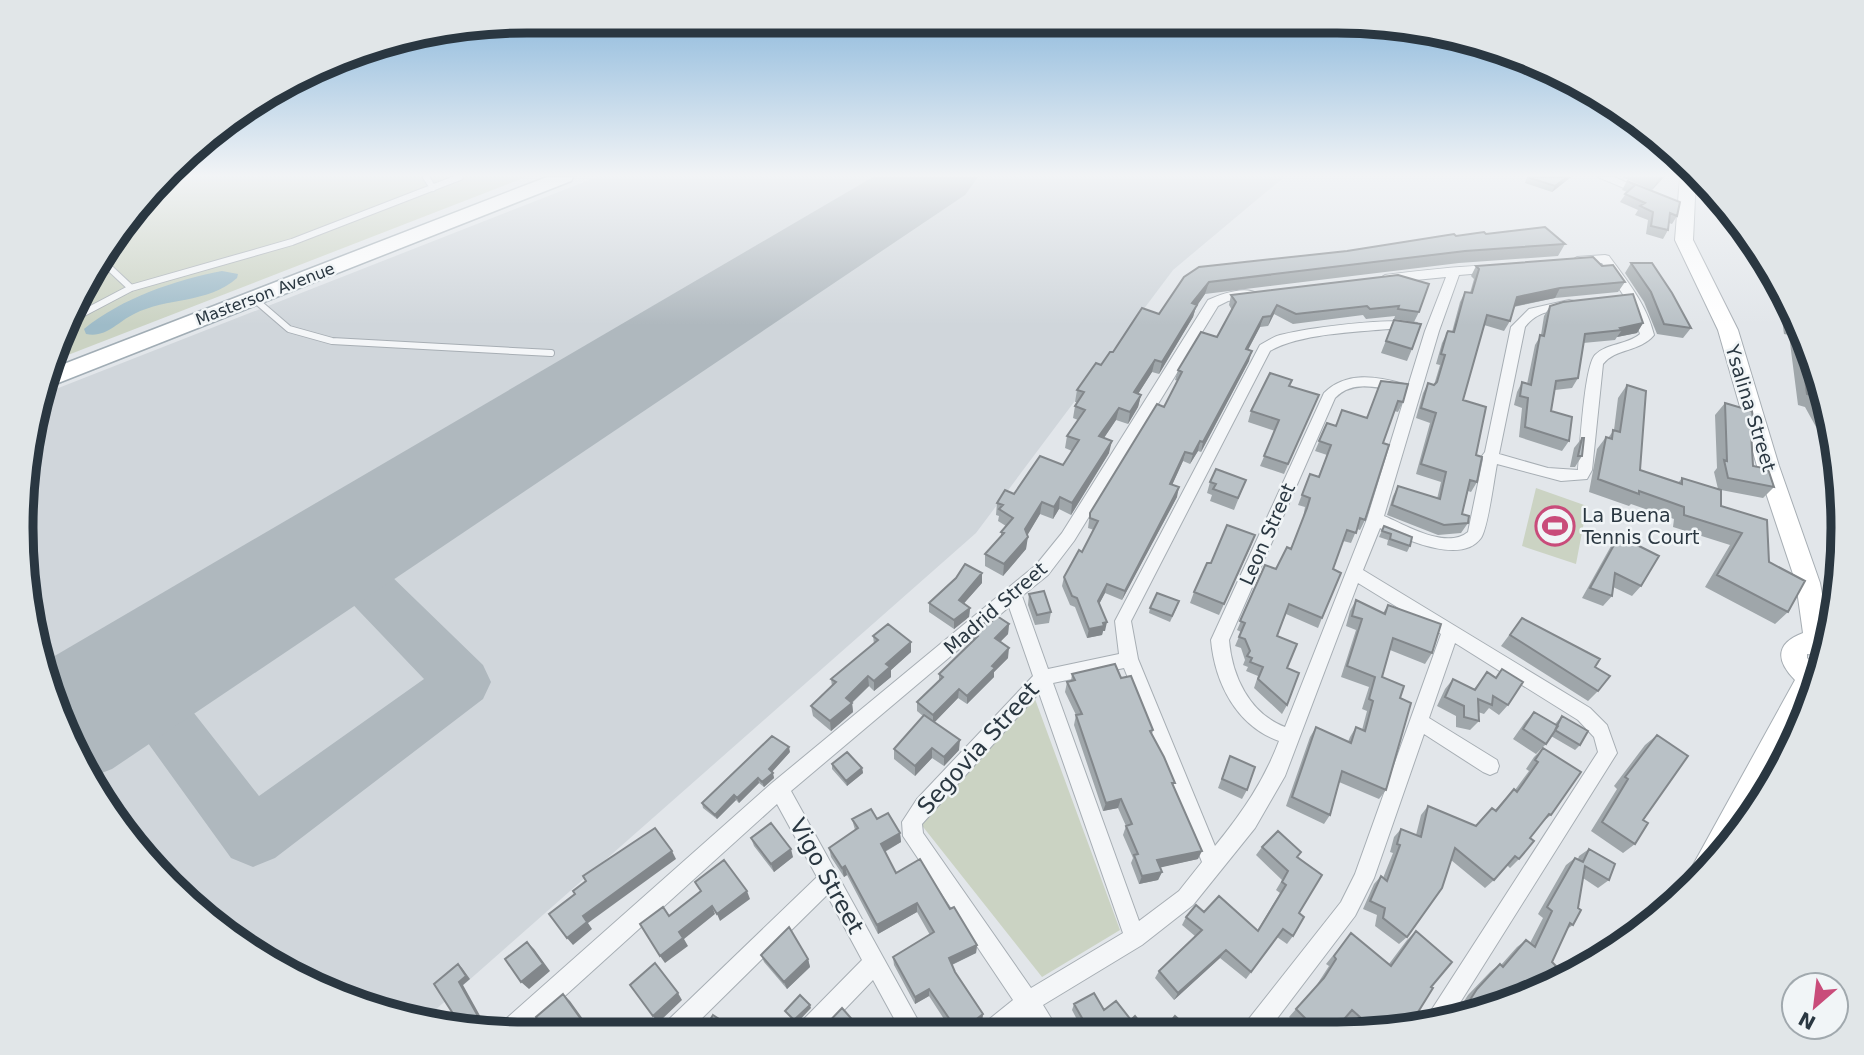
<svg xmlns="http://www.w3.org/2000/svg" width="1864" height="1055" font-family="'DejaVu Sans',sans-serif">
<rect width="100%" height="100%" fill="#e2e6ea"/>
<path fill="#d0d6db" d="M597,177H1284L1173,270L976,533L425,1019L364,1007L246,949L146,861L59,721L22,560L38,396Z"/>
<path fill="#cbd3c3" d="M171,177H526L55,360L107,246Z
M1536,488L1587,506L1576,564L1522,546Z
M1035,699L1120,930L1042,977L920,823Z"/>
<path fill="#9ebbc8" d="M222,271L238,274L237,278C208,304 167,297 134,314C117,322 107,338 86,334L84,329C122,298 175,280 222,271Z"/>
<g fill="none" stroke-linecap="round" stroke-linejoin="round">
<path fill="#afb8be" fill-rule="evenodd" d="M335,533L353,539L483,665L491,682L483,699L275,858L253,867L231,858L114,696L106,679L114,662L134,655L154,662L259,796L424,679L317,567L310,553L317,539Z"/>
<path fill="#afb8be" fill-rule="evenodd" d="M873,177H978L965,195L112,769L94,776L59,721L46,661Z"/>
<g stroke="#a7aeb4" stroke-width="8">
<path id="lane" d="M426,177L433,188
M100,259L131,288
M253,298L289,329L332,341L551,353
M74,318L131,288L292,242L460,177"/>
</g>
<g stroke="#a7aeb4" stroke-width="2">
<path id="street" d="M1598,177H1614L1648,192L1638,194Z
M1605,255L1609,256C1627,281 1647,305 1654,335C1640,352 1616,348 1603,364L1592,470L1587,479L1561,481L1497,464C1494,479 1488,528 1481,538C1461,566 1403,538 1380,528L1363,570L1590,708L1607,725L1617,753L1451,1017L1425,1020L1598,752L1594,737L1578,720L1455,643L1429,718L1497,760L1499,766L1497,772L1490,775L1483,772L1424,734L1374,878L1355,916L1266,1033H1241L1244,1025L1341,902L1355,874L1441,634L1358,583L1285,776L1255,828L1193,905L1142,945L1043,1005L1060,1033H1036L1026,1018L1008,1033H979L982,1025L1013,1000L903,836L902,822L917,799L1033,676L1009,607L791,791L925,1033H902L873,980L822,1033H795L798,1025L862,960L827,895L687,1033H660L663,1025L817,877L777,804L524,1033H496L499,1025L772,783L1036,565L1062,533L1208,300C1221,294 1246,285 1258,294L1256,297L1228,301L1218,306L1074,541L1048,575L1022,596L1048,669L1119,654L1115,621L1260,345C1267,341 1273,337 1280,335C1306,328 1391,317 1417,323V329C1408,331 1398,329 1389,329C1356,332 1298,334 1270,351L1131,621L1138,659L1215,846C1242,813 1264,781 1279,741C1237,726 1215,684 1211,640L1324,393C1346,371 1376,376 1404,384L1406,387L1399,392C1376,387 1353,380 1335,398L1229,640C1232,676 1249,713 1285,727L1367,519L1425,331L1446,277L1385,283L1379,279L1385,275C1404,273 1492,261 1501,268L1495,272L1459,275L1439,331L1384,516C1406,525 1446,550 1468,532L1483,459L1482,456L1485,452L1511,327L1529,309L1569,300L1574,301V307C1554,311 1538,310 1525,327L1499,454L1548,468L1578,470C1580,449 1584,367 1595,355C1607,343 1627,345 1640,334L1630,305L1602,263L1577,265L1571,261L1577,257ZM1124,668L1202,862L1179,891L1139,921L1053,683ZM1039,693L1123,933L1031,988L923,833L922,824Z"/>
</g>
<g stroke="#a7aeb4" stroke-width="2">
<path id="secondary" d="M1680,177H1696L1693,240L1738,330L1779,466L1820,583L1830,637L1824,656L1807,654V658L1820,670L1811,701L1747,822L1694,886L1688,875L1693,865L1795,680C1775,660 1776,643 1803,633L1796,583L1757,466L1718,330L1675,240Z"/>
</g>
<g stroke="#a1adb5" stroke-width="3">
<path id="primary" d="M547,177H573L571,181L53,385L42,387L51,369Z"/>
</g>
<use href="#lane" stroke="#f4f6f8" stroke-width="6"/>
<use href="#street" fill="#f4f6f8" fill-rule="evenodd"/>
<use href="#secondary" fill="#fff" fill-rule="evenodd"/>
<use href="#primary" fill="#fff" fill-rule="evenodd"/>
</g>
<path fill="#9fa6aa" d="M1527,177H1571L1552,192L1525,183Z
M1622,177H1664L1652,190Z
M1627,181L1680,202L1677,216L1672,224L1669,223L1668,230L1663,239L1646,234L1648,220L1635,215L1638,210L1620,202L1627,192L1622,190Z
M1486,234L1565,244L1558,256L1459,263L1205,294L1196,307L1193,317L1159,374L1152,372L1138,394L1141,395L1138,407L1128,424L1116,420L1104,438L1109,453L1071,515L1059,509L1053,519L1040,514L1027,535L1026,549L1003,576L985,566V554L1001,537V532L1006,526L998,521L999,516L996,515L997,503L1014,494L1063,465L1072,451L1065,448L1067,436L1078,420L1073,418L1075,406L1077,402H1075L1077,390L1113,352L1159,314L1184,277L1347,251L1456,236Z
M1631,263L1691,328L1683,338L1657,334L1644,302L1625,273Z
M1476,266H1602L1625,282L1618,292L1555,298L1514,307L1510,321L1504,331L1484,325L1463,400L1476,455L1477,482L1471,492L1468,491L1462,514L1468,523L1461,533L1438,535L1387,515L1393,496L1398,486L1437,499L1441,482L1416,474L1430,423L1416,418L1423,393L1428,383L1434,385L1440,365L1436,364L1442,343L1448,331L1452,332L1460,302L1465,292L1470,293L1474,279L1471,276Z
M1398,275L1419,312L1414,322L1394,319L1395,316L1366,319L1363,315L1293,324L1274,314L1268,326L1260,327L1248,350L1249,361L1201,452L1198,451L1190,464L1183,461L1172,485L1177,497L1122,600L1105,593L1099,604L1105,631H1103L1102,635L1087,638L1075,607L1070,605L1062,586L1064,577L1082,552L1094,530L1088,528L1090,513L1164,407L1178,381L1175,380L1178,370L1217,337L1232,310L1229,305L1231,295Z
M1775,278L1804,333L1833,428L1834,438L1826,445L1805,407L1798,405L1789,335L1784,334L1779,298L1776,297Z
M1550,306L1643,323L1637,333L1617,337L1615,340L1583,343L1578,378L1572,388L1555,390L1551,411L1569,441L1562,451L1519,437L1522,408L1514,405L1517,392L1522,382L1527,384L1535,345L1541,335L1544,316Z
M1394,320L1412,349L1407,361L1381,353Z
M1381,381L1403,402L1398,412L1394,411L1383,443L1365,520L1360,530L1357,529L1351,543L1343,541L1333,569L1322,618L1318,628L1286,614L1277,636L1287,668V705L1282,714L1254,688L1258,676L1246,671L1248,667L1243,665L1245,660L1241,648L1235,646L1241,632L1237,630L1265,565L1276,569L1291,548L1303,518L1305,507L1298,505L1306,484L1310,474L1318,477L1327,455L1315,451L1327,423L1336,426L1367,418Z
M1627,385L1640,470L1678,483L1682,478L1718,489L1714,472L1717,468L1715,415L1725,403L1755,433L1752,438L1753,466L1774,487L1763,498L1721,490V506L1769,562L1788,612L1775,624L1705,587L1730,545L1673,527L1674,519L1631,504L1629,506L1589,492L1597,449L1606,437L1608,438L1614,430L1618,398Z
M1290,386L1319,395L1284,474L1260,466L1275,431L1248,422L1251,411Z
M1582,438V456L1575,467H1570L1574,448Z
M1834,441L1836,461L1829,447Z
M1246,480L1234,510L1210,501L1212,495L1207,493L1210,482Z
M1384,526L1410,546L1407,552L1387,545L1388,540L1379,537Z
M1255,535L1219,615L1190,603L1194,592Z
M1619,536L1641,586L1632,596L1613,587L1612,596L1603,606L1582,598L1611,546Z
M1841,540H1842L1838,582L1832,580L1829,551Z
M982,583L964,603L970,608L969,617L954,629L929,612V603Z
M1029,594L1051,612L1049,623L1035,625L1028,605Z
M1356,600L1383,613L1388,605L1432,653L1425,664L1390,650L1382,677L1400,698L1386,790L1379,799L1339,782L1330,815L1324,824L1286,806L1310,737L1316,727L1348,742L1350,737L1356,727L1362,730L1367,711L1362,709L1369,687L1341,677L1356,630L1346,626L1350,611Z
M1177,607L1170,622L1149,613L1150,608Z
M1522,618L1595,667L1598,691L1588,701L1501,646Z
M991,622L1009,624L1008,634L1000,642L1008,658L994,672V677L967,704L958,698L934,722L959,750L944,766L932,758L915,776L894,759V749L923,716L917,711V702L939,681V674L972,642L973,632Z
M873,636L911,652L891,670V677L874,691L869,686L852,703L853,712L831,731L813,716L811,706L832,686L831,679L874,644Z
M1502,669L1508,705L1499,715L1489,708L1484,714L1478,712L1479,721L1470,730L1456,727V716L1437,706L1445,689L1453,679L1474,689L1487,672L1496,677Z
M1072,674L1121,678L1153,730L1152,734L1173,786L1198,859L1160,867L1162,872L1158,880L1139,884L1131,863L1133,858L1123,835L1126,826L1118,808L1103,811L1074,725L1076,715L1065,692L1067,682L1071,681Z
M1534,712L1555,724L1562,716L1580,745L1575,750L1551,736L1546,744L1536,754L1513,739L1525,722Z
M1657,735L1635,844L1623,853L1591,831L1617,789L1614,786L1645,745Z
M1543,748L1551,815L1541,823L1530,838L1519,859L1510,868L1507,865L1494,880L1485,888L1451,860L1407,937L1399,944L1375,926L1377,915L1363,909L1374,884L1381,876L1383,878L1393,853L1390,852L1394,837L1401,829L1416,835L1421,815L1428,806L1475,826L1492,808L1494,811L1514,789L1515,790L1529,771L1526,769L1534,757Z
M790,752L772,772L774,778L764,787L759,783L739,803L736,800L717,819L703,808L702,803Z
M1230,756L1247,790L1242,799L1218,788Z
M832,764L862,768L863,773L847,786L832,769Z
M852,819H877L900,833L901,842L885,852L896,873L950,909L977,945L976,953L952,965L955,972L983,1014L982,1021L967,1033H953L929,996L915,1004L894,965L893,957L930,935L917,912L878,934L847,875L844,877L831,857L829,848L855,830Z
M751,838L793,857L774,872L754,846Z
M1262,847L1298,857L1299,913L1293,936L1287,944L1277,937L1246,979L1220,958L1174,1000L1155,978L1159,971L1195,936L1182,925L1186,917L1204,912L1257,931L1280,893L1276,890L1282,880L1256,855Z
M1589,849L1609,880L1598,888L1583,878L1573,925L1567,929L1531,992L1501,1006L1496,1002L1492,1009L1460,1015L1457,1012L1468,995L1491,971L1500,964L1501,965L1517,947L1526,940L1530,943L1543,918L1538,914L1566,865L1575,858L1578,859L1579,856Z
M1416,931L1431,987L1410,1025L1370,1033H1362L1345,1018L1332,1033H1294L1298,1026L1289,1017L1316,986L1329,966L1326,964L1344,942L1351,933L1389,964L1407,940Z
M761,955L808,959L810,967L787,989L764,962Z
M1074,1004L1104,1010L1131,1020L1155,1033H1089L1087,1029L1083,1031L1072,1010Z"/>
<path fill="#82878b" d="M1567,177H1571L1552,192L1555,186Z
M1660,177H1664L1652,190Z
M1209,282L1205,294L1196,307L1193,317L1159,374L1162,362L1192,303Z
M1560,288L1555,298L1511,307L1517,297Z
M1277,305L1274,314L1268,326L1271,316Z
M1263,317L1260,327L1243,359L1246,349Z
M1643,323L1637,333L1617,337L1622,330L1620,328Z
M1252,351L1249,361L1201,452L1203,442Z
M1155,360L1152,372L1131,405L1134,392Z
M1141,395L1138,407L1128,424L1130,412Z
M1119,408L1116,420L1097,448L1099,436Z
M1112,441L1109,453L1071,515L1072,503Z
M1200,441L1198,451L1190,464L1193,454Z
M1185,452L1183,461L1168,494L1170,484Z
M1179,487L1177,497L1122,600L1125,591Z
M1060,497L1059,509L1053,519L1054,507Z
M1042,502L1040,514L1024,541L1025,529Z
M1255,535L1251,546L1219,615L1224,604Z
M1028,537L1026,549L1003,576L1004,564Z
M982,573V583L959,609V600Z
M1107,584L1105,593L1096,610L1098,601Z
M970,608L969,617L954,629V620Z
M1107,622L1105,631H1103L1102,635L1087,638L1089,629Z
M1009,624L1008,634L994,648L995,638Z
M911,642V652L891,670V677L874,691V681L886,664Z
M1009,648L1008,658L994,672V677L967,704V696L992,666Z
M868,676L869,686L847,707L846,698Z
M959,689L958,698L933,724V715Z
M852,703L853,712L831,731L830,721Z
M960,740L959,750L944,766V757Z
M789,747L790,752L770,774L769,769Z
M932,748V758L915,776V766Z
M862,768L863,773L847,786L846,781Z
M773,773L774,778L764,787L762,782Z
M758,778L759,783L739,803L737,798Z
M734,795L736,800L717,819L715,815Z
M1121,799L1118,808L1103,811L1106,803Z
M900,833L901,842L882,853L881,844Z
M791,849L793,857L774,872L771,864Z
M672,851L676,859L588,923L592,929L573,945L567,938L583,916Z
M1202,851L1198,859L1154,869L1157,860Z
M845,866L847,875L844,877L842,868Z
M1162,872L1158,880L1139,884L1142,876Z
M747,891L750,899L720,921L717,914Z
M917,903V912L878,934L877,925Z
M712,906L715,914L684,939L688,946L665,963L660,956L679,932Z
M527,942L534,949L550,971L529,989L521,982Z
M977,945L976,953L949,966V958Z
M1226,950L1220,958L1174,1000L1178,993Z
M808,959L810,967L787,989L784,982Z
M458,964L462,968L470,979L463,985L483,1021L473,1029L466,1027L459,982Z
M929,989V996L915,1004V997Z
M678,993L682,1000L658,1023L653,1016Z
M563,994L570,1001L593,1033H591Z
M810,1005L811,1008L796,1024L794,1020Z
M983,1014L982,1021L967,1033H959Z"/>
<path fill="#b9c1c6" stroke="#82878b" stroke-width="2" d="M1527,177H1567L1555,186Z
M1627,181L1680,202L1677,216L1670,213L1668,230L1651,226L1653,212L1640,206L1645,203L1625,194L1635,185Z
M1545,227L1565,244L1465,251L1209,282L1192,303L1197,305L1162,362L1155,360L1134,392L1141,395L1130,412L1119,408L1099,436L1112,441L1072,503L1060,497L1054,507L1042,502L1025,529L1028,537L1004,564L985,554L1004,533L1001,532L1013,518L999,509L1003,505L997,503L1005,490L1014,494L1040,456L1063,465L1079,440L1067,436L1085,410L1075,406L1084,392L1077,390L1096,363L1101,365L1110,352H1113L1142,308L1159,314L1184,277L1199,267L1347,251L1454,234L1456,236L1484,232L1486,234Z
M1593,257L1602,266L1613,265L1625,282L1560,288L1517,297L1510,321L1487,315L1463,400L1486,407L1476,455L1482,457L1477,482L1470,480L1462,514L1469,516L1468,523L1444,525L1392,505L1398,486L1440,499L1446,472L1421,464L1436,413L1421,408L1428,383L1434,385L1437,382L1445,355L1441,354L1447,333L1448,331L1454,332L1465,292L1472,293L1479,269L1476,266Z
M1631,263H1652L1672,293L1691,328L1664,324L1651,292Z
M1398,275L1429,284L1419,312L1398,309L1399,306L1370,309L1367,306L1296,314L1277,305L1271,316L1263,317L1246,349L1252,351L1203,442L1200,441L1193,454L1185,452L1170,484L1179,487L1125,591L1107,584L1098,601L1107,622L1103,623L1104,626L1089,629L1077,598L1072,596L1064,577L1079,550L1082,552L1098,521L1090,518V513L1157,404L1164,407L1182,372L1178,370L1201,332L1217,337L1236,302L1231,295Z
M1633,294L1643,323L1620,328L1622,330L1585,334L1578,378L1556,381L1551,411L1572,417L1569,441L1525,427L1528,398L1520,396L1522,382L1531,385L1540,335L1544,336L1550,306L1563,302Z
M1790,307L1804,333L1833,430L1815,396L1807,394L1798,325L1793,324Z
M1394,320L1421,324L1412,349L1386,341Z
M1270,373L1292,380L1289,386L1319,395L1288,464L1264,456L1279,420L1251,411Z
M1381,381L1408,384L1403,402L1398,401L1383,443L1389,445L1365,520L1360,518L1356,533L1347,530L1333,569L1341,573L1322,618L1289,604L1277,636L1297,644L1287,668L1299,673L1287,705L1258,679L1263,667L1250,662L1252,658L1247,656L1250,651L1245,639L1239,637L1245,623L1240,621L1265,565L1276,569L1287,547L1291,549L1307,508L1310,498L1302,495L1310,474L1319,477L1331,445L1319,441L1327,423L1336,426L1342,410L1367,418Z
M1627,385L1646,391L1640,470L1682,484V478L1721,490V506L1767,520L1769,562L1805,581L1788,612L1717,575L1742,533L1684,515V507L1639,491V494L1598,479L1606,437L1612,439L1613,430L1620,432Z
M1725,403L1752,411L1755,433L1751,432L1753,466L1768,469L1774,487L1728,478L1724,460L1727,461Z
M1582,438H1584L1582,456H1578Z
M1216,469L1246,480L1238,498L1213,489L1216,484L1210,482Z
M1227,525L1255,535L1224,604L1194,592L1207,563H1211Z
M1384,526L1412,537L1410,546L1390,539L1391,534L1382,531Z
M1619,536L1659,556L1641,586L1615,573L1612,596L1590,588Z
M965,564L982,573L959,600L970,608L954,620L929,603L956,578Z
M1044,591L1051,612L1037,615L1029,594Z
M1157,593L1179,601L1172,616L1150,608Z
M1356,600L1385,614L1388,605L1441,624L1432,653L1393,638L1382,677L1404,686L1400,698L1411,703L1386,790L1342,771L1330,815L1292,797L1316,727L1351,743L1356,727L1365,731L1373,701L1369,699L1375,677L1347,666L1362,619L1352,616Z
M997,616L1009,624L995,638L1009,648L992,666L995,668L967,696L959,689L933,715L917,702L943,677L939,674L978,636L973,632L988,620L991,622Z
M1522,618L1600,659L1595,667L1610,676L1598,691L1510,635Z
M888,624L911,642L886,664L890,667L874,681L868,676L846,698L852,703L830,721L811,706L836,682L831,679L878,640L873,636Z
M1115,664L1121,678L1131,676L1153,730L1150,731L1164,757L1175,783H1172L1202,851L1157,860L1162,872L1142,876L1134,855L1138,854L1126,826L1132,824L1121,799L1106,803L1076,715L1082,714L1067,682L1075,680L1072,674Z
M1502,669L1523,682L1508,705L1493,696L1492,705L1478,699L1479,721L1464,717V706L1445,697L1453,679L1475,690L1487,672L1496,678Z
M1534,712L1558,726L1546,744L1523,729Z
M924,715L960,740L944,757L932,748L915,766L894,749Z
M1562,716L1588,731L1580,745L1555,730Z
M1657,735L1688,756L1643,820L1648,823L1635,844L1602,822L1628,779L1625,777Z
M772,736L789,747L769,769L773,773L762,782L758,778L737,798L734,795L715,815L702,803Z
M1543,748L1581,772L1551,815L1549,814L1530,838L1534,841L1519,859L1515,856L1494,880L1455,848L1442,888L1407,937L1383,918L1385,908L1370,901L1381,876L1387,881L1400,845L1397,844L1401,829L1421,837L1428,806L1476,826L1492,808L1496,811L1514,789L1517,792L1538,762L1535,760Z
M847,752L862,768L846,781L832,764Z
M1230,756L1255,767L1247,790L1222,779Z
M871,809L877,819L888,813L900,833L881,844L896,873L920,859L950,909L954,907L977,945L949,958L955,972L983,1014L959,1033L929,989L915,997L893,957L934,932L917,903L877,925L845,866L842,868L829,848L858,828L852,819Z
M771,823L791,849L771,864L751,838Z
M655,828L672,851L583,916L587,922L567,938L549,914L575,894L573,891L586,881L583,876Z
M1278,831L1301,852L1297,857L1322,875L1299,913L1304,917L1293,936L1283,929L1251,972L1226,950L1178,993L1159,971L1202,930L1186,917L1196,905L1204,912L1219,896L1258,931L1286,885L1282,882L1288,871L1262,847Z
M1589,849L1615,864L1609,880L1585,866L1578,908L1581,910L1573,925L1570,923L1552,962L1556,966L1531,992L1512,1001L1501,992L1492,1009L1468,1013L1471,1010L1466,1006L1477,989L1500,964L1503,967L1526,940L1535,947L1552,911L1547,907L1575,858L1583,862Z
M724,860L747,891L717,914L712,906L679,932L683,938L660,956L640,924L663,907L669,916L701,891L695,882Z
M789,927L808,959L784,982L761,955Z
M1416,931L1452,962L1431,987L1433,988L1410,1025L1377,1032L1352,1010L1332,1033H1296L1306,1019L1296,1009L1324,978L1336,959L1334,956L1351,933L1391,966Z
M527,942L543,964L521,982L505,959Z
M655,963L678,993L653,1016L630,985Z
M458,964L466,976L459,982L479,1018L466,1027L461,1026L434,984Z
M1094,993L1104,1010L1116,1001L1131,1020L1135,1016L1143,1026L1147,1022L1155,1033H1096L1089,1023L1086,1025L1074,1004Z
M563,994L591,1033H547L536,1017Z
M800,995L810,1005L794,1020L785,1011Z
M842,1008L864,1033H808L805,1029H822Z
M713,1015L737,1031L736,1033H711L705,1028Z
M1175,1016L1194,1033H1161Z"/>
<linearGradient id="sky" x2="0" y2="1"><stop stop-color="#8ab7db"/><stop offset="0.54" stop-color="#f2f4f6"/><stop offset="1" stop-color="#f2f4f6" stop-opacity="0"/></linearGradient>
<rect width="1864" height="325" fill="url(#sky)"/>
<defs>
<g id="stadium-ring" transform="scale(2.0125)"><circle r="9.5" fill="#f1f5f7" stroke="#c94c7a" stroke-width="1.5"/><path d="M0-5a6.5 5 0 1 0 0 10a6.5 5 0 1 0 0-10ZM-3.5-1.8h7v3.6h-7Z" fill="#c94c7a"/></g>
</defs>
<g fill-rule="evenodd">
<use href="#stadium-ring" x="1555" y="526"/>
</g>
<g text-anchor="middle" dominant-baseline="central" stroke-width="5" stroke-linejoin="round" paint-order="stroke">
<g font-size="16" fill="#2a3741" stroke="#f1f5f7">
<text transform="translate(265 294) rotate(-21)">Masterson Avenue</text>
</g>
<g font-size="19" fill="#2a3741" stroke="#f1f5f7">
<text transform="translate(1751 408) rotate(73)">Ysalina Street</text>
<text transform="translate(1267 534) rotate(-66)">Leon Street</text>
<text transform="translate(995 608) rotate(-41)">Madrid Street</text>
</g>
<g font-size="19" fill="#2a3741" stroke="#f1f5f7" text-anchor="start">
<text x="1582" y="515">La Buena<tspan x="1582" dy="22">Tennis Court</tspan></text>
</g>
<g font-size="23" fill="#2a3741" stroke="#f1f5f7">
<text transform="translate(978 748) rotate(-48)">Segovia Street</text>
<text transform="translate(827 876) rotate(61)">Vigo Street</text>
</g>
</g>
<path d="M0 0H1864V1055H0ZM527 33H1337A494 494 0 0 1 1831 527V528A494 494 0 0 1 1337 1022H527A494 494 0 0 1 33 528V527A494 494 0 0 1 527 33Z" fill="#e1e6e8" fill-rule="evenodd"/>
<path fill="none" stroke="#2a3741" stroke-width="9" d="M527 33H1337A494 494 0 0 1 1831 527V528A494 494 0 0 1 1337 1022H527A494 494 0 0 1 33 528V527A494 494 0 0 1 527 33Z"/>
<g transform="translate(1815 1006) rotate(208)"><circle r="33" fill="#f1f5f7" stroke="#a1a9ae" stroke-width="2"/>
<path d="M0-5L12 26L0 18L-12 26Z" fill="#c94c7a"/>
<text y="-10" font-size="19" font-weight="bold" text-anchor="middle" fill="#2a3741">N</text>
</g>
</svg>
